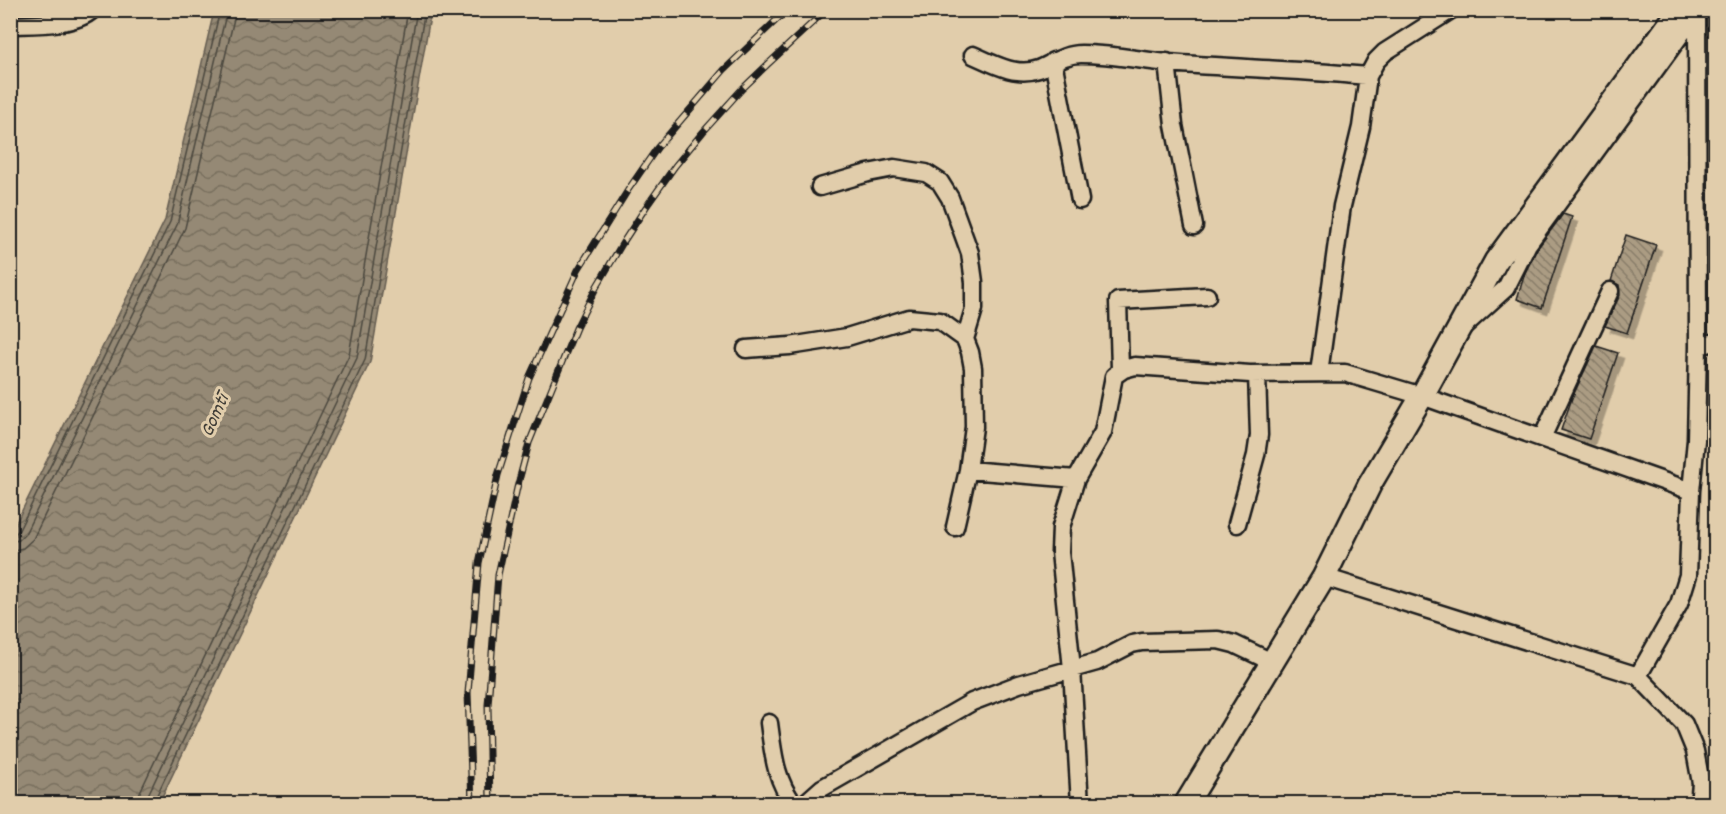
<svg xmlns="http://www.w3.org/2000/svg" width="1726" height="814" font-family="Dekko,sans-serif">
<defs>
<pattern id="water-waves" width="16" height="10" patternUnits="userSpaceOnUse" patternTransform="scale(1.5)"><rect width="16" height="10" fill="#958974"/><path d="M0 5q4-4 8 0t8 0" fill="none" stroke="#796f5e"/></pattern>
<pattern id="building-back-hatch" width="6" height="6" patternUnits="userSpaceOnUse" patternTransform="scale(1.5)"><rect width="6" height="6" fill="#ab9c83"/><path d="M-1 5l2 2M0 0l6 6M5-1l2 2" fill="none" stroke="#8a7e6a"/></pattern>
<filter id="shadow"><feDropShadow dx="5.5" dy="5.5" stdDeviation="0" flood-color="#0004"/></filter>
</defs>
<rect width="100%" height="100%" fill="#e1cdab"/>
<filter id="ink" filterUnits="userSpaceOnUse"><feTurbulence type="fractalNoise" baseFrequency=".0167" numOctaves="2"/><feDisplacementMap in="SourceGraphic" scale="12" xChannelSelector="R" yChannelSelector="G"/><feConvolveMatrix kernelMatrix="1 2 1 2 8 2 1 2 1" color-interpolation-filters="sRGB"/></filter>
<g filter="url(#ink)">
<path fill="url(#water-waves)" stroke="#655d51" stroke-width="1.5" d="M214,11H431L370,362L159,803H11V533L165,220Z"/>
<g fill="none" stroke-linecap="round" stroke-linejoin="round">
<path stroke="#4c483f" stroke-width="1.5" d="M10,534H15L19,530L170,222L220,10
M10,542L19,540L25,534L177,225L227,10
M10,551L23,548L33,539L185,228L236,10
M137,804L140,792L349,355L408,10
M146,804L148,795L357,358L417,10
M154,804L155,799L365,360L425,10"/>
</g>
<path fill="url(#building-back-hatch)" stroke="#1c1c1c" stroke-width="1.5" filter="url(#shadow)" d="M1563,214L1572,217L1542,308L1517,299L1525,273L1537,249Z
M1626,235L1656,245L1627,333L1605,326L1620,295L1619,285L1611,281Z
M1596,346L1618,353L1589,439L1561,430L1572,398Z"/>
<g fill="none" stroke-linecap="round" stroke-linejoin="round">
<g stroke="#1c1c1c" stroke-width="21">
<path id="street" d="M10,25C33,24 75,26 92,10
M973,55C993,64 1016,77 1039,69C1053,63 1065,54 1081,54C1110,54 1139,60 1168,63C1234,68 1301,70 1368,76
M1053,61L1080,200
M1167,62L1174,125L1194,226
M820,187L868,173L894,168L926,173L940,182L950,198L970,253L974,282V309L965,339
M1464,326L1506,288L1528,244L1698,11
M1698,346L1716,342
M746,349L790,346L847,337L909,318L940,321L965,339L970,352L973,368L974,427L968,470L955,527
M1118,372L1120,369L1118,301L1207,296
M1319,373L1342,206L1361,127L1368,76L1376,61L1385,52L1451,10
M1542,438L1610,291
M968,470L1076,479
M1237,524L1256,455L1259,435L1257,374
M1324,577L1638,676L1684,724L1695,751L1701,783L1699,804
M1638,676L1679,604L1688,575L1691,491L1696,440L1698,346L1697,13
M769,723C773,752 775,780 794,804
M804,804L822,788L972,702L1019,684L1097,662L1132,644L1142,642L1218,640L1234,644L1272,662
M1080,804L1072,669L1060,552L1061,527L1076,479L1103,432L1114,376L1124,369L1135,366L1250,374L1345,373L1422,396L1691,491"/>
</g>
<g stroke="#1c1c1c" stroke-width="27">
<path id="secondary" d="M1186,804L1324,577L1370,484L1422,396L1496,261L1680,10"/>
</g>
<use href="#street" stroke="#e1cdab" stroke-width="16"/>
<use href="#secondary" stroke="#e1cdab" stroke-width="22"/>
<g stroke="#1c1c1c" stroke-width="7">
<path id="rail" d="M472,804L468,693L479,563L498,475L529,378L578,270L628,190L657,148L724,70L787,10
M490,804L488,705L498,575L517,488L529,443L576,328L597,286L622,244L646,207L675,166L703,132L742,89L768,64L826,10"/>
</g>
<use href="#rail" stroke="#e1cdab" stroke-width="4.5" stroke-dasharray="14" stroke-linecap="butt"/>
</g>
</g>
<g text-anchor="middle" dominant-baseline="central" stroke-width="6" stroke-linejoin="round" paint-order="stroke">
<g font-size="20" font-style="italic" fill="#403d36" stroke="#e1cdab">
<text transform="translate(216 416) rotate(-66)">Gomtī</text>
</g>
</g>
<rect width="1726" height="814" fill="none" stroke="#e1cdab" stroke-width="36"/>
<rect x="18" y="18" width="1690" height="778" fill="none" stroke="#1c1c1c" stroke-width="2" filter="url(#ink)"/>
</svg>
